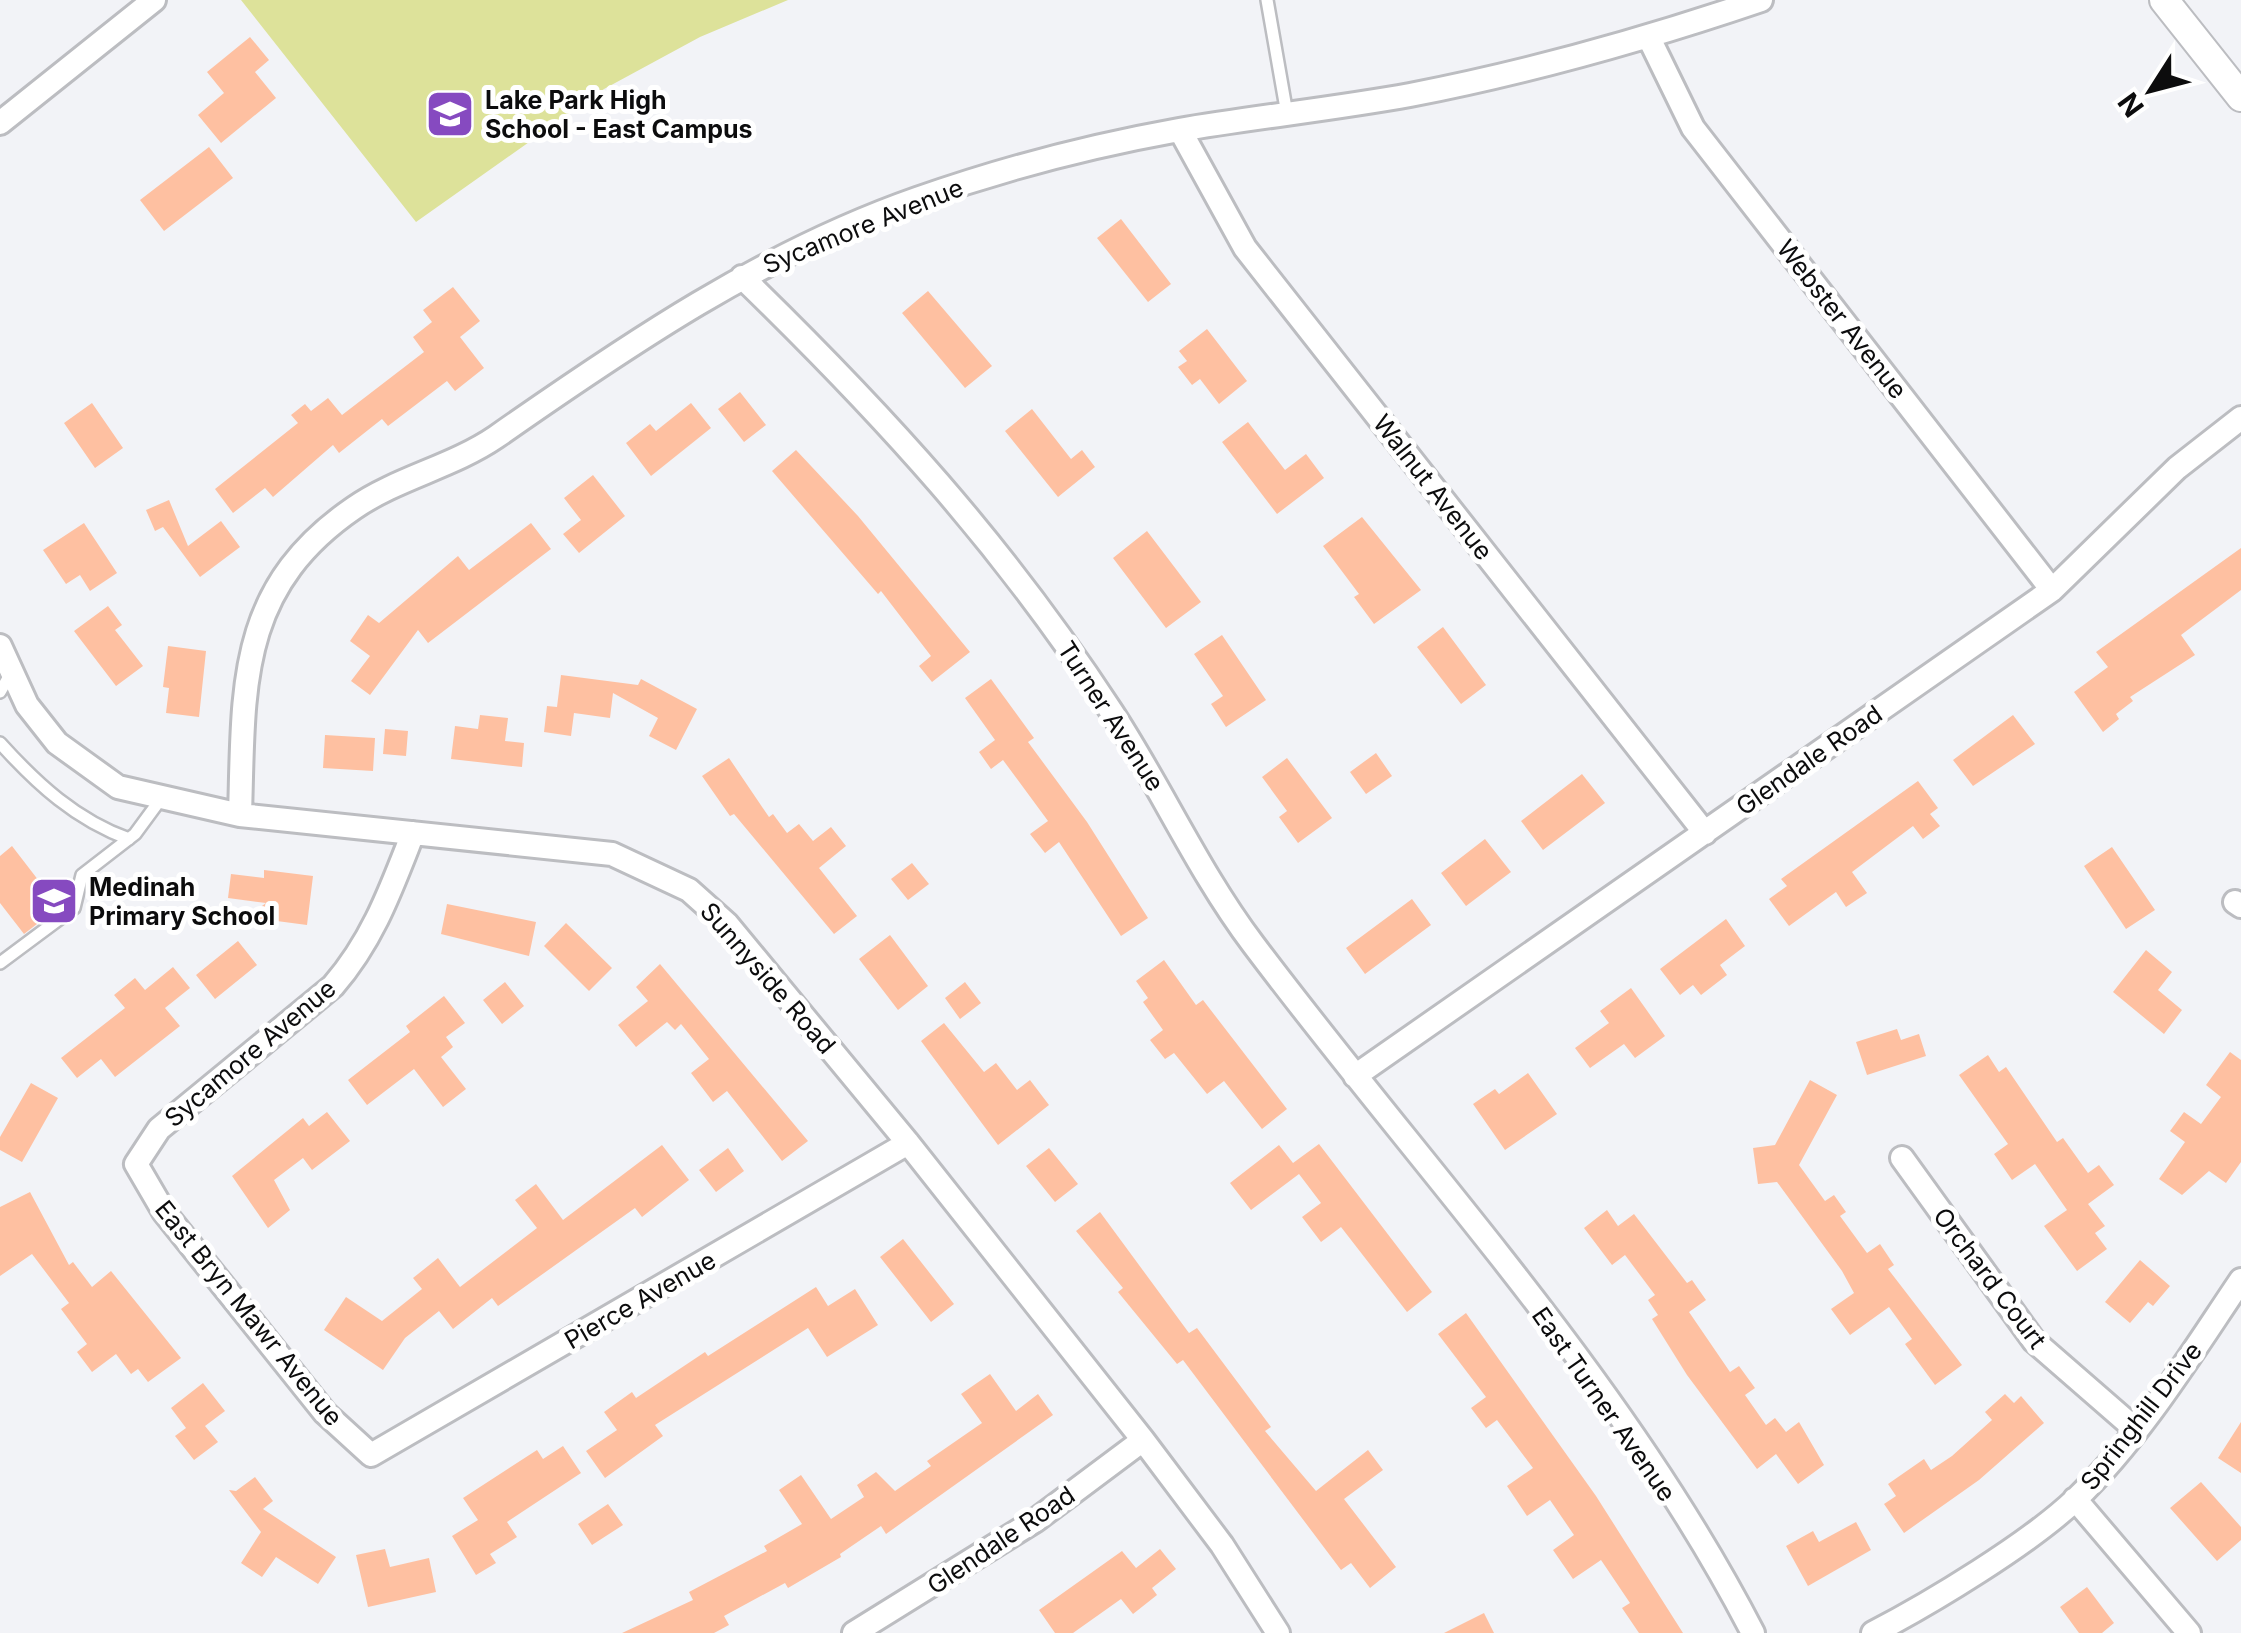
<svg xmlns="http://www.w3.org/2000/svg" width="2241" height="1633" font-family="Inter,sans-serif">
<rect width="100%" height="100%" fill="#f2f3f7"/>
<path fill="#dde29a" d="M241,0H788L700,37L604,89L416,222Z"/>
<path fill="#fec0a1" d="M250,37L269,60L255,72L276,98L221,143L198,115L224,93L207,72Z
M209,147L233,178L164,231L140,200Z
M1121,219L1171,284L1148,302L1097,238Z
M453,287L480,321L460,337L484,368L455,391L447,381L388,426L382,419L339,453L333,445L273,497L265,488L233,513L215,489L298,423L291,415L305,404L311,411L328,398L342,415L424,352L413,337L432,322L423,310Z
M928,291L992,366L965,388L902,313Z
M1207,329L1247,381L1219,404L1200,379L1192,385L1178,367L1187,361L1179,351Z
M740,392L766,425L744,442L718,409Z
M92,403L123,448L95,468L64,423Z
M691,403L711,428L651,476L626,443L650,424L656,431Z
M1032,409L1071,459L1082,450L1095,467L1058,497L1005,431Z
M1248,422L1285,470L1306,454L1324,478L1277,514L1222,442Z
M796,450L858,516L970,652L932,682L919,666L931,656L881,591L878,594L772,471Z
M593,475L625,516L579,553L563,534L581,520L564,498Z
M169,500L188,546L221,521L240,547L200,577L163,527L155,531L146,510Z
M1362,517L1421,590L1374,624L1354,597L1359,594L1323,546Z
M84,523L117,573L90,591L80,575L66,584L43,550Z
M531,523L551,549L428,643L418,630L370,695L351,681L370,656L350,641L368,615L379,623L458,556L469,570Z
M1147,531L1201,602L1166,628L1113,558Z
M2241,548V590L2181,635L2195,655L2130,697L2133,701L2116,714L2119,719L2103,732L2074,692L2108,667L2096,652Z
M108,606L122,625L115,630L143,666L116,686L74,631Z
M1443,627L1486,685L1461,704L1417,647Z
M1222,635L1266,700L1226,727L1211,704L1223,696L1194,654Z
M168,646L206,651L199,717L166,713L169,688L163,687Z
M561,675L638,685L641,679L697,709L676,750L649,736L658,718L613,693L610,718L574,713L571,736L544,732L547,706L557,707Z
M991,679L1034,738L1028,742L1087,822L1148,918L1121,936L1059,842L1045,853L1030,834L1048,821L1003,760L991,769L979,752L995,740L965,698Z
M480,715L508,718L505,741L524,743L522,767L451,759L455,726L478,729Z
M2013,715L2035,744L1973,786L1953,760Z
M385,729L408,731L406,756L383,754Z
M325,735L375,738L373,771L323,768Z
M1376,753L1392,776L1366,794L1350,772Z
M729,758L769,817L773,814L787,833L799,824L813,841L831,827L846,846L819,868L857,916L834,934L734,814L730,816L702,776Z
M1287,758L1332,818L1298,843L1279,817L1287,811L1262,777Z
M1582,774L1605,803L1543,850L1521,821Z
M1918,781L1938,808L1930,814L1940,826L1923,839L1913,826L1852,872L1867,893L1846,907L1836,892L1789,926L1769,899L1787,886L1781,879Z
M1485,839L1511,872L1466,906L1441,873Z
M12,846L59,907L24,934L0,903V856Z
M2112,847L2155,910L2126,929L2084,866Z
M912,863L929,884L908,900L891,879Z
M264,870L313,876L307,925L247,917L266,903L228,898L231,874L264,878Z
M1412,899L1431,925L1365,974L1346,948Z
M447,904L536,922L529,956L441,934Z
M1726,919L1745,946L1720,965L1727,975L1701,995L1693,985L1680,995L1660,969Z
M566,923L612,968L589,991L544,946Z
M890,935L928,986L898,1010L859,959Z
M238,941L257,965L215,999L196,975Z
M2146,950L2172,972L2158,990L2182,1010L2164,1034L2113,992Z
M1164,960L1196,1005L1203,1000L1287,1109L1262,1129L1224,1081L1207,1094L1174,1053L1165,1059L1150,1040L1163,1030L1143,1002L1148,998L1136,981Z
M660,964L808,1141L782,1161L727,1091L713,1102L691,1073L709,1059L681,1024L675,1030L667,1022L636,1047L618,1025L648,1001L636,987Z
M173,967L190,988L165,1008L180,1026L115,1077L101,1059L77,1078L61,1058L125,1008L114,995L135,978L145,990Z
M505,982L524,1006L502,1024L483,1000Z
M965,982L981,1003L960,1019L945,998Z
M1631,988L1665,1036L1635,1058L1624,1044L1590,1068L1575,1048L1609,1023L1600,1011Z
M444,996L465,1023L446,1037L453,1047L441,1057L466,1089L443,1107L414,1069L367,1105L348,1080L410,1032L406,1026Z
M944,1023L984,1072L996,1063L1017,1090L1030,1080L1049,1105L998,1145L921,1041Z
M1897,1029L1901,1040L1919,1034L1926,1056L1867,1075L1856,1042Z
M2230,1052L2241,1060V1162L2226,1183L2209,1171L2182,1195L2159,1179L2185,1142L2170,1131L2184,1112L2201,1124L2221,1097L2206,1085Z
M1988,1055L1999,1072L2006,1067L2057,1142L2063,1138L2088,1173L2099,1165L2114,1185L2088,1204L2105,1226L2095,1233L2107,1249L2077,1271L2044,1226L2067,1210L2035,1164L2012,1180L1994,1154L2008,1144L1959,1075Z
M1528,1073L1557,1114L1505,1150L1473,1104L1495,1089L1499,1094Z
M1810,1080L1837,1095L1799,1165L1825,1201L1834,1195L1846,1212L1840,1216L1867,1253L1880,1244L1894,1265L1888,1269L1962,1365L1935,1385L1905,1344L1912,1339L1889,1307L1850,1335L1831,1309L1854,1293L1842,1271L1777,1182L1758,1184L1753,1148L1775,1145Z
M31,1083L58,1098L22,1162L0,1150V1137Z
M327,1112L350,1141L312,1170L303,1158L274,1180L290,1210L268,1228L232,1176L303,1118L309,1126Z
M1319,1144L1432,1292L1407,1312L1341,1227L1321,1242L1302,1217L1321,1203L1299,1174L1251,1210L1230,1183L1279,1145L1293,1163Z
M662,1145L689,1180L642,1217L635,1208L498,1306L492,1298L453,1329L439,1311L405,1338L383,1370L324,1330L346,1297L382,1321L422,1289L413,1278L438,1258L460,1287L537,1228L515,1200L536,1184L563,1220Z
M728,1148L744,1171L716,1192L699,1170Z
M1049,1148L1078,1184L1055,1202L1026,1166Z
M30,1192L69,1265L73,1262L92,1287L111,1271L181,1358L148,1382L138,1369L131,1374L116,1354L92,1372L77,1352L87,1344L61,1309L69,1303L32,1254L0,1276V1207Z
M1607,1210L1618,1226L1634,1214L1687,1283L1692,1280L1706,1300L1689,1312L1730,1372L1739,1366L1755,1388L1745,1395L1766,1425L1775,1418L1786,1432L1799,1422L1824,1465L1798,1484L1776,1454L1757,1469L1687,1375L1652,1319L1658,1315L1648,1300L1655,1295L1625,1255L1612,1265L1584,1228Z
M1100,1212L1189,1333L1197,1328L1271,1427L1265,1431L1316,1491L1368,1450L1383,1470L1344,1499L1396,1567L1370,1588L1351,1563L1341,1570L1183,1360L1177,1364L1118,1292L1123,1288L1076,1231Z
M903,1239L954,1304L931,1322L880,1257Z
M2140,1260L2170,1286L2153,1306L2148,1302L2130,1323L2105,1302Z
M816,1287L828,1306L855,1289L878,1325L827,1357L808,1328L655,1425L663,1436L605,1478L586,1451L617,1430L604,1412L632,1392L636,1398L705,1352L708,1356Z
M1466,1313L1596,1496L1683,1633H1639L1622,1608L1630,1603L1601,1560L1573,1579L1553,1550L1574,1535L1550,1500L1527,1516L1507,1486L1533,1468L1497,1420L1486,1428L1471,1408L1486,1397L1438,1334Z
M990,1374L1016,1411L1038,1394L1053,1415L886,1534L881,1526L840,1554L841,1557L788,1588L785,1583L724,1616L729,1625L714,1633H622L693,1600L689,1592L767,1551L764,1546L802,1524L779,1490L801,1475L831,1519L864,1497L857,1485L876,1472L895,1491L931,1466L927,1461L982,1423L961,1394Z
M203,1383L225,1411L205,1426L218,1442L194,1460L175,1436L186,1428L171,1408Z
M2005,1394L2014,1403L2021,1396L2044,1423L1979,1480L1904,1533L1884,1504L1896,1496L1888,1484L1924,1459L1931,1470L1952,1456L1992,1420L1985,1412Z
M2241,1422V1473L2218,1458Z
M563,1446L581,1473L507,1522L517,1537L490,1554L496,1563L476,1575L452,1536L478,1520L463,1498L537,1450L543,1459Z
M255,1477L273,1501L263,1509L336,1557L318,1584L276,1557L262,1577L241,1563L261,1532L229,1490L236,1491Z
M2201,1482L2241,1527V1540L2217,1561L2170,1508Z
M608,1504L623,1525L592,1545L578,1524Z
M1856,1522L1871,1550L1808,1586L1786,1546L1813,1531L1819,1542Z
M385,1549L390,1567L429,1558L436,1592L368,1607L356,1555Z
M1160,1549L1176,1569L1152,1588L1157,1595L1133,1614L1121,1599L1073,1633H1055L1039,1610L1122,1551L1136,1568Z
M2087,1587L2114,1623L2102,1633H2079L2060,1607Z
M1484,1613L1494,1633H1444Z"/>
<g fill="none" stroke-linecap="round" stroke-linejoin="round">
<g stroke="#bcbdc1" stroke-width="16">
<path id="service" d="M1267,0L1287,114
M0,692L11,673
M0,743C37,784 76,820 129,839
M0,963L74,908L82,875L135,834L160,800"/>
</g>
<g stroke="#bcbdc1" stroke-width="28">
<path id="minor" d="M1649,38L1693,128L2052,590
M0,123L154,0
M1180,130L1245,248L1705,833
M742,277C884,415 1002,544 1111,711C1161,787 1198,871 1253,944C1422,1169 1623,1381 1753,1633
M0,646L27,705L57,743L118,787L240,815L612,854L689,890L727,924L908,1143L1143,1440L1222,1545L1278,1633
M240,815C244,688 236,589 354,508C397,478 452,467 496,437C629,344 763,253 917,199C1002,169 1090,146 1179,130C1255,117 1333,109 1410,95C1529,72 1646,39 1761,0
M413,833C391,889 373,940 333,986L159,1129L136,1164L164,1212L325,1413L371,1455L908,1143
M2235,902L2241,906
M1355,1076L2052,590L2177,468L2241,418
M1902,1158L2034,1341L2134,1428
M2075,1499L2189,1633
M854,1633L1036,1520L1143,1440
M1873,1633C1931,1603 2030,1543 2076,1499C2141,1436 2191,1354 2241,1280"/>
</g>
<g stroke="#bcbdc1" stroke-width="32">
<path id="tertiary" d="M2164,0L2241,97"/>
</g>
<use href="#service" stroke="#fff" stroke-width="11"/>
<use href="#minor" stroke="#fff" stroke-width="22"/>
<use href="#tertiary" stroke="#fff" stroke-width="28"/>
</g>
<defs>
<g id="school-square" transform="scale(2.5)"><rect x="-9" y="-9" width="18" height="18" rx="4" fill="#864ac0" stroke="#fff"/><path d="M0-5L7-2L0 1L-7-2ZM-4 1L0 2.5L4 1V4Q0 6-4 4Z" fill="#fff"/></g>
</defs>
<g fill-rule="evenodd">
<use href="#school-square" x="450" y="114"/>
<use href="#school-square" x="54" y="901"/>
</g>
<g text-anchor="middle" dominant-baseline="central" stroke-width="10" stroke-linejoin="round" paint-order="stroke">
<g font-size="25" font-weight="bold" fill="#0c0c0d" stroke="#fff" text-anchor="start">
<text x="485" y="100">Lake Park High<tspan x="485" dy="29">School - East Campus</tspan></text>
<text x="89" y="887">Medinah<tspan x="89" dy="29">Primary School</tspan></text>
</g>
<g font-size="25" fill="#0c0c0d" stroke="#fff">
<text transform="translate(863 226) rotate(-22)">Sycamore Avenue</text>
<text transform="translate(1842 319) rotate(52)">Webster Avenue</text>
<text transform="translate(1433 487) rotate(52)">Walnut Avenue</text>
<text transform="translate(1111 716) rotate(57)">Turner Avenue</text>
<text transform="translate(1809 760) rotate(-35)">Glendale Road</text>
<text transform="translate(768 978) rotate(49)">Sunnyside Road</text>
<text transform="translate(250 1053) rotate(-40)">Sycamore Avenue</text>
<text transform="translate(1990 1278) rotate(53)">Orchard Court</text>
<text transform="translate(640 1300) rotate(-30)">Pierce Avenue</text>
<text transform="translate(249 1313) rotate(51)">East Bryn Mawr Avenue</text>
<text transform="translate(1604 1404) rotate(55)">East Turner Avenue</text>
<text transform="translate(2141 1416) rotate(-52)">Springhill Drive</text>
<text transform="translate(1001 1540) rotate(-34)">Glendale Road</text>
</g>
</g>
<g transform="translate(2151 90) rotate(234)" stroke="#ffffff" stroke-width="8" paint-order="stroke">
<path d="M0-8L18 38L0 25L-18 38Z" fill="#0c0c0d"/>
<text y="-15" font-size="28" font-weight="bold" text-anchor="middle" fill="#0c0c0d">N</text>
</g>
</svg>
